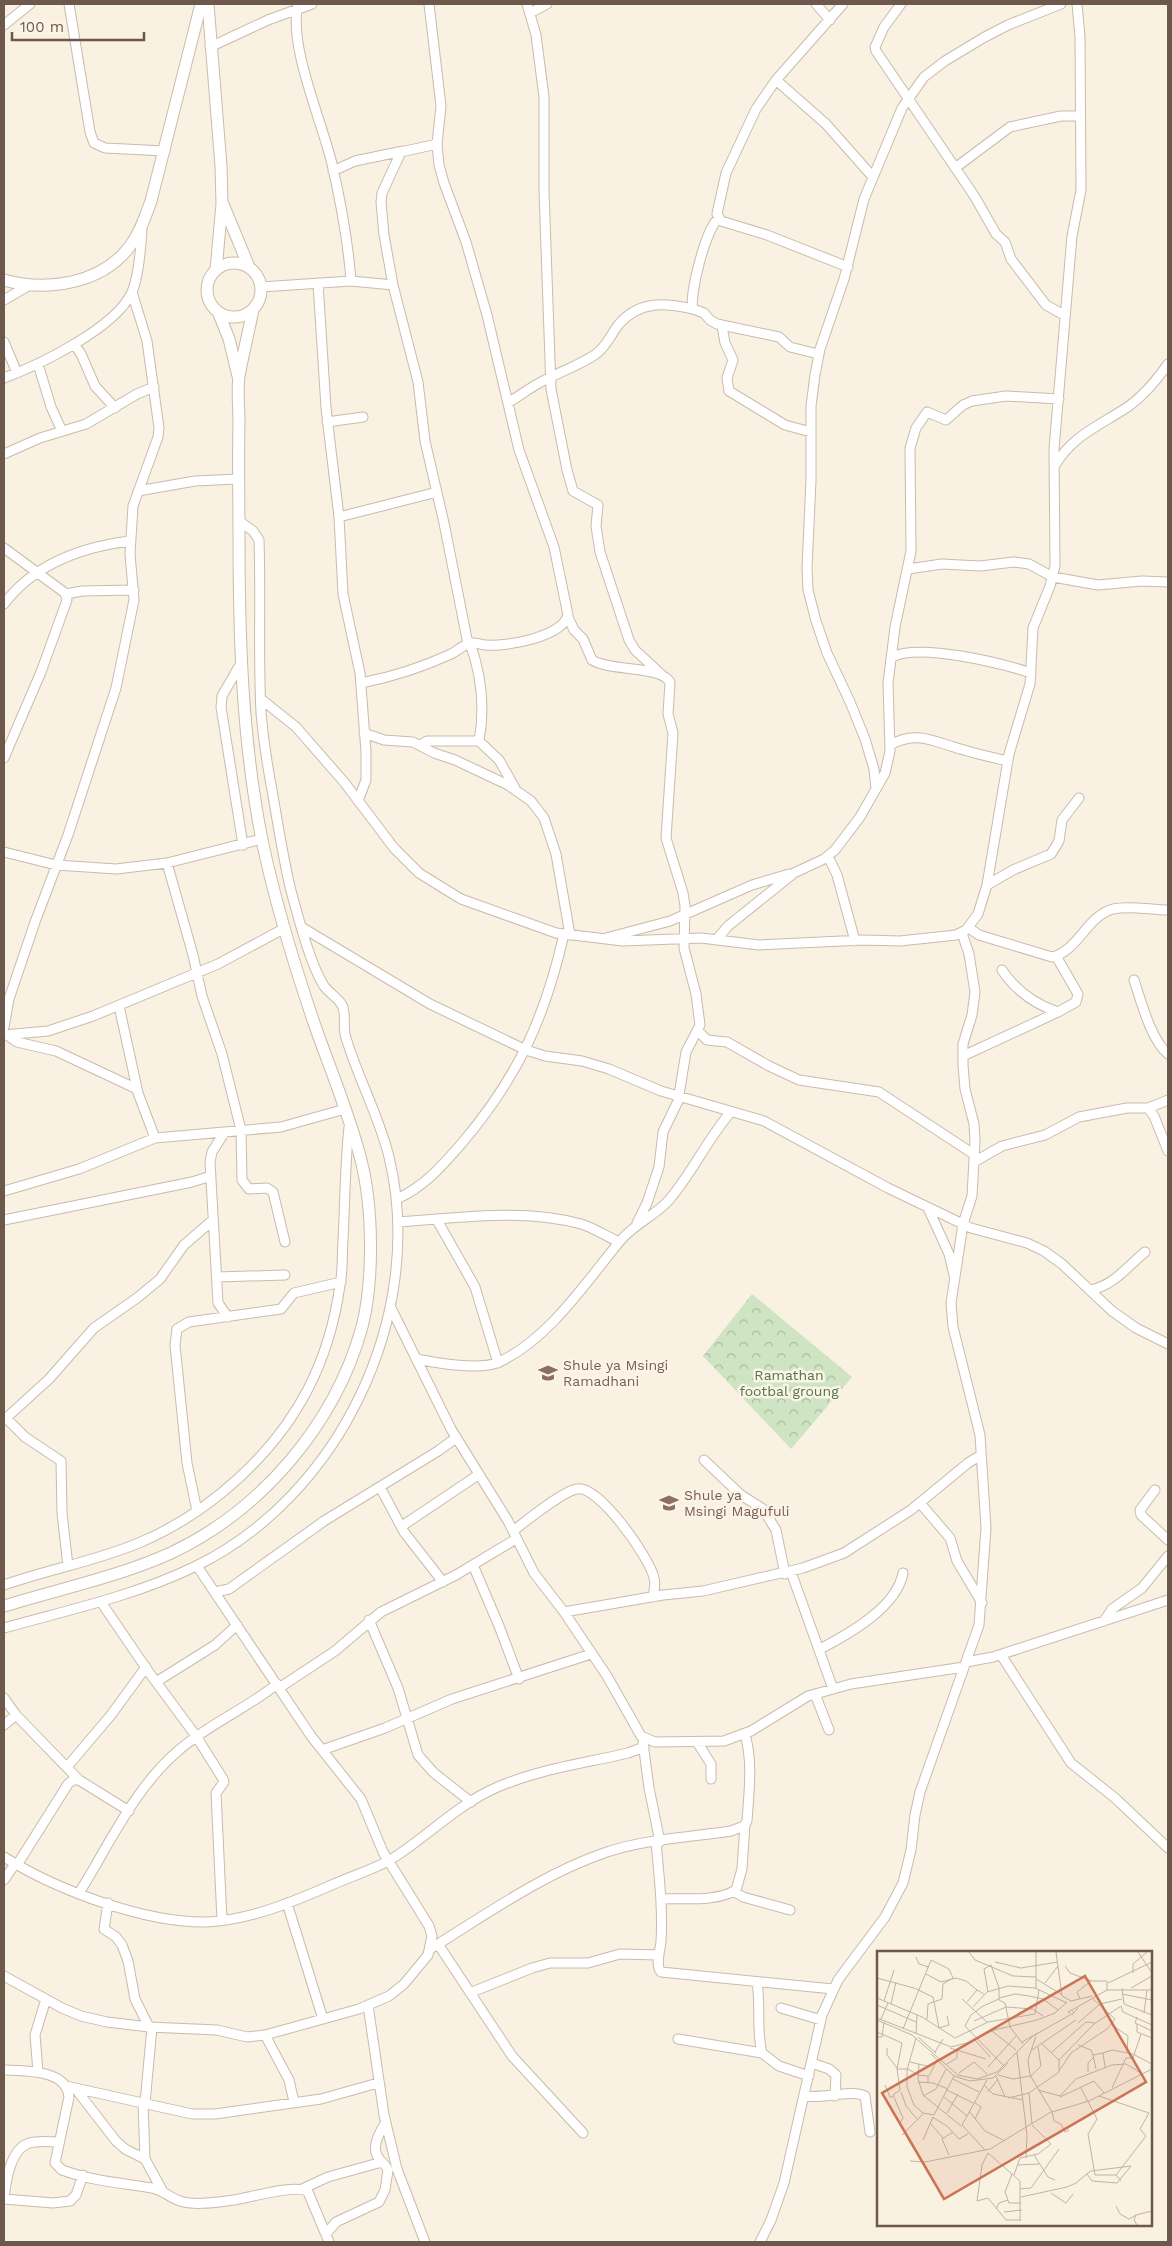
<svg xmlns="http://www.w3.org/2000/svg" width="1172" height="2246" font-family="'Work Sans',sans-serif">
<defs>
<pattern id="park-crowns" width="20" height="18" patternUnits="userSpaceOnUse" patternTransform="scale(1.25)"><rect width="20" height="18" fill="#cee4c2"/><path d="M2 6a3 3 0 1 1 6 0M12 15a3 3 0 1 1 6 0" fill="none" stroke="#abbca0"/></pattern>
</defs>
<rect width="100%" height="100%" fill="#f9f1e1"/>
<path fill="url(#park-crowns)" d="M752,1294L852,1377L791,1449L703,1356Z"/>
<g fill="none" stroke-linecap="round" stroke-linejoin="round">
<g stroke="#cabbac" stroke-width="11">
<path id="minor" d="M69,4L90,132L94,143L105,148L165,151
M298,4C288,46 322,121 332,164C341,203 348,241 351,281
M527,4L536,35L544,97V191L551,389L567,470L573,491L598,505L596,526L600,552L629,640L635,650L662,675
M816,4L830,20
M843,4L776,80L756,109L726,173L717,214L721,221L767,235L848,267
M901,4L884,27L875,47L876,51L975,197L996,234L1005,242L1011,259L1046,305L1064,315
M530,13L547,4
M4,25L30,4
M210,47L268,20L312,4
M776,80L826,124L872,176
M437,144L401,152L382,193L381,202L384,235L393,285L418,382L425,441L444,523L468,644
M955,168L1010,127L1061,116H1080
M333,171L355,161L403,151
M719,218C706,227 689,295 693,309L704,313L710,320L717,324L779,337L790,347L818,354
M318,283L326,408L339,517L343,594L360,673L366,752V780L358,801
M261,287L351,281L393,285
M4,300L28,286
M722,326L725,343L733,360L727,378L729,391L785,425L811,432
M4,342L17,373
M74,344L81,354L95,386L115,408
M38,364L51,407L62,431
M4,378C39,365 116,328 132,292C139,276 141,246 142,228
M509,402C521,395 532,386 545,380C562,371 580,365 596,354C607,346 611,334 619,324C640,300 665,303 693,309
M327,422L363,417
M4,454L40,438L86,424L137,394L154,387
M1055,465C1072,437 1096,427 1123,410C1141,399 1156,381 1168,364
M138,491L195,481L238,479
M339,517L437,492
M4,548L65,593L67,600L41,672L4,758
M908,569L942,564L980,566L1014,562L1029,564L1053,577L1098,585L1142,581L1168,582
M66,594L82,591L134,590
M4,604C34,564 82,547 130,541
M568,617L574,630L583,639L592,660C612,672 659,665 670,682L668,714L673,733L666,838L683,893L685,906L684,948L696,994L700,1025L686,1052L678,1101L663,1132L659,1167L647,1203L637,1223
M470,643C481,674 485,709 479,741
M892,657C920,643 1001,663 1031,673
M241,663L222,696L221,707L243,845
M361,683C392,677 423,667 451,654C457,651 462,646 468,644C474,641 480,645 486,645C506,647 562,637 568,615L554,547L519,450L487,315L466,242L444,183L439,165L437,144L441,106L429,4
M261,699L296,727L344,782L394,848L419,873L461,899L556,933L623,941L701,938L759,945L863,940L900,941L956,935L966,930L978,914L987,885L1009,754L1030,684L1033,628L1050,586L1055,566L1054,449L1072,236L1081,190L1080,37L1077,4
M364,733L384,740L413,742L434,753L455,760L508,785L531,801L544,818L556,854L570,935
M420,745L427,741H479L499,760L515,788
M890,745C914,731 931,740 954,747C972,753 990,757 1008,761
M876,789L885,773L890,751L888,683L895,627L911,551L910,448L916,428L927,412L946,420L963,405L972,401L1006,396L1059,399
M4,852L56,865L116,869L167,863L262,839
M828,856L837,875L855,941
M167,863L193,955L202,996L222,1054L241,1130L242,1180L249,1189L267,1188L273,1192L285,1242
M987,885L1013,870L1051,854L1059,841L1062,820L1079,798
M303,928L430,1004L526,1050L545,1056L582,1061L609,1069L661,1091L764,1121L888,1188L971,1228L1027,1243L1044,1251L1062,1264L1112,1311L1136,1328L1168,1344
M969,928L979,935L1052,957C1078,951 1087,916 1113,909C1130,905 1151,910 1168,910
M606,938L670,921L752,885L789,874
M716,940L728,926L794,873L824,859L835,850L860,817L876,789L874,769L865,739L850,702L827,653L816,621L808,590L807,568L811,480V406L815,375L820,349L844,279L864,199L902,108L924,77L945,61L983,38L1008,25L1061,4
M1002,970C1016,991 1034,1004 1058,1012L1076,1002L1078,994L1056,956
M1134,980C1141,1001 1151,1040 1168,1054
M119,1006L138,1093L155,1138
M4,1027L9,999L35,922L68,835L116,688L134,600L130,554L133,506L158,437L159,428L147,341L132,292
M698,1031L707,1040L727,1042L769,1066L799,1080L879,1092L975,1155
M4,1035L48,1031L93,1016L218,964L285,928
M7,1035L17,1042L56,1051L137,1089
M963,1056L1058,1012
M1148,1108L1154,1116L1168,1151
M224,1133L212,1152L210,1162L218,1303L228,1317
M974,1162L1002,1146L1045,1135L1079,1117L1127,1108H1148L1168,1100
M4,1191L79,1169L155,1138L281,1127L345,1109
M397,1199C425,1186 442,1166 462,1143C518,1077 545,1018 564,934
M928,1208L949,1254L954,1275
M4,1220L192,1182L211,1176
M437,1220L475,1287L498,1363
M398,1222C458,1218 523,1208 581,1224C594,1228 606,1236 619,1242
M217,1277L285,1275
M1091,1290C1114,1285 1127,1267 1145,1252
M391,1308L451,1429L508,1521L534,1573L564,1612L607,1676L641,1736L655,1742L724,1741L751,1731L808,1696L851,1684L964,1667
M416,1359C437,1363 480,1371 499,1362C548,1340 587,1281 620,1241C635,1223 655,1216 669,1200C692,1173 707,1140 730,1113
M6,1418L25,1437L61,1461L62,1513L68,1566
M4,1420L49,1379L94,1328L137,1298L160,1279L184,1245L213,1220
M704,1460L741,1495L763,1509L776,1530L785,1574
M380,1487L404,1532L443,1582
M1155,1490L1140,1510L1141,1515L1168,1540
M920,1503L950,1538L957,1561L982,1603
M197,1511L187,1463L175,1345L177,1329L189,1322L281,1309L294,1293L341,1282
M402,1526L478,1475
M513,1531C526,1521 563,1491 577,1489C598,1484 650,1558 654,1578C656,1583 654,1591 653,1597
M473,1565L499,1626L519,1679
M791,1572L833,1689
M4,1585C49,1569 97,1561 141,1542C209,1513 274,1455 308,1389C325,1356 335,1321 340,1285C343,1270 342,1255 343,1240C345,1202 345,1164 349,1127
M215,1592L229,1589L324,1521L438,1451L456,1438
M101,1602L148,1671L196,1736L223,1779L224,1782L216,1793L222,1920
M564,1612L663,1595L703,1591L803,1568L844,1553L911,1510L968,1463L981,1455
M369,1620L398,1688L418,1755L434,1773L471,1802
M1104,1621L1112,1609L1142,1588L1168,1556
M4,1628C68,1610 134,1596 194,1567C340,1497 427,1314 389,1157C379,1116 358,1078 346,1038C342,1027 347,1015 342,1005C337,997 329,993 324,986C310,964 298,916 291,891C282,854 277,817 270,779C266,757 263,736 261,713C258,656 261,597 259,540L253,531L239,521
M820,1649C849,1634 897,1607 903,1573
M1001,1655L1071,1763L1115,1798L1168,1848
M966,1662L993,1657L1168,1600
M156,1682L215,1645L237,1625
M279,1688L335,1651L381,1612L456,1575L516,1539
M815,1694L829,1730
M4,1698L16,1715L79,1780
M4,1725L16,1715
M697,1742L711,1764V1779
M643,1743L649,1788L660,1842
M322,1750L385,1728L452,1699L591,1654
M67,1767L111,1715L146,1667
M656,1842C659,1875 663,1909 661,1942C660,1951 655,1965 661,1972L833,1989
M4,1857C57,1890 144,1923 207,1922C251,1920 295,1901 334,1884C352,1876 372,1870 390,1860C424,1839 453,1809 489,1791C532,1770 582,1764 628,1753L644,1747
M17,1865L68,1784L73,1780H79L129,1811
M4,1880L15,1864
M734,1891L743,1897L790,1910
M79,1893C109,1845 135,1787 179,1750C209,1724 246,1709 277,1684
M661,1899C684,1898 716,1902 736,1890L742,1869L745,1824
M108,1903L104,1929L116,1937L122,1945L128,1961L135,1999L149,2027
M287,1903L323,2019
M438,1944L512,2056L583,2133
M430,1949C487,1914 544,1873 607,1852C646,1839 691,1837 731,1831L744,1826L747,1821C749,1791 753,1763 745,1734
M4,1976L62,2008L81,2016L107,2022L149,2027L217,2030L247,2037L265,2035L359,2009L389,1996L404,1984L428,1955L432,1936L429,1926L383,1852L361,1799L311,1736L197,1566
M757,1982C761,2006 756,2030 762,2053L779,2066L809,2076
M472,1992L532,1968L550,1963H588L620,1954L659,1955
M368,2005L384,2115L397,2169L425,2242
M781,2008L821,2020
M265,2035L289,2080L294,2102
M678,2039L762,2053
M812,2063L829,2069L836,2075L835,2096
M4,2070C24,2071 67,2069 69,2097L55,2163L62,2170C92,2181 122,2183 152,2188C163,2190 170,2198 180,2201C196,2206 217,2202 234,2200C249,2198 298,2183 308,2192L329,2242
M38,2072L35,2035L46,1999
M66,2086L192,2114H215L321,2099L378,2083
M75,2088L116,2141L125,2149L145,2159
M805,2096C824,2099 851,2089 865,2096L870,2132
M143,2102L145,2159L163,2192
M145,2103L152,2027
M302,2189L328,2177L382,2162
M4,2197C6,2182 10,2151 27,2144C36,2140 49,2142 59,2142
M4,2199L53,2203L70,2201L76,2195L83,2175
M326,2234L336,2222L379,2202L385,2190L388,2170C386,2164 381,2163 378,2157C371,2147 380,2131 386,2122
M760,2242L771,2220L784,2183L822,2015L838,1980L885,1917L903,1883L911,1850L915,1815L920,1792L979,1625L986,1528L980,1435L953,1327L951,1303L963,1224L972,1196L975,1141L974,1124L965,1089L963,1065V1044L972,1015L975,992L969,954L962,933"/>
</g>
<g stroke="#cdbbaa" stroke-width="13">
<path id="secondary" d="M208,4L221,166L222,204L216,270
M223,204L249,267
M207 290a27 27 0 1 1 54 0a27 27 0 1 1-54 0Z
M4,280C46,292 102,284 130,246C140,233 145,217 151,201L201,4
M219,314L229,339L238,376
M4,1606C59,1589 118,1577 171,1553C262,1510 335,1424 362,1327C374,1280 373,1207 361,1160C349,1113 330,1069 314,1023C294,964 275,902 262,840C242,739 239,638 239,536C239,498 238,460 239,422C239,407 237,391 239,376C243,354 249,331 253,309"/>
</g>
<use href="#minor" stroke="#fff" stroke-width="9"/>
<use href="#secondary" stroke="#fff" stroke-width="11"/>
</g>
<defs>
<g id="school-bare" transform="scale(1.5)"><path d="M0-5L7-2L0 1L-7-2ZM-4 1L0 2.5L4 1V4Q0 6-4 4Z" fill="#8d6e63" stroke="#fcf5e7" stroke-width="2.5" paint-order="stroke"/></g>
</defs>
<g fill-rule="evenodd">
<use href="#school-bare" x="548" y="1373"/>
<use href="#school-bare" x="669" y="1503"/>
</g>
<g text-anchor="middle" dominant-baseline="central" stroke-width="5" stroke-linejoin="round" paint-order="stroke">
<g font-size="14" fill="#785e54" stroke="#fcf5e7" text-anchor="start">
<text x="563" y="1365">Shule ya Msingi<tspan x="563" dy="16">Ramadhani</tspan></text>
<text x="684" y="1495">Shule ya<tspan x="684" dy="16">Msingi Magufuli</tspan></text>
</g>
<g font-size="14" fill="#547748" stroke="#fcf5e7">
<text x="789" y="1375">Ramathan<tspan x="789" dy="16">footbal groung</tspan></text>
</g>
</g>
<g transform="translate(877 1951)">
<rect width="275" height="275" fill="#f9f1e1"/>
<path fill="none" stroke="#c1b4a5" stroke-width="1" d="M92,1L98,9L136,25L159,26M159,1V38M179,1L185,45L194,50L215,45M261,1L275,22M39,6L42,13L52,16M118,11L144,17L181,11M114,14L122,37V49L128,52L133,76L146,93M188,15L193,22L215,30H230V39M256,22V13L270,1M49,23L64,31L79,27L89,30L100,39M0,27L37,37L56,46L62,77M159,28L184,43M168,32L181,15M231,32L275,11M245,37L247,53L275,64M254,37L275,25M111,41L107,18L114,14M245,43L275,49M0,47L45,66L78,87L111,71L158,63L162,39M122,47L138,43L152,45L166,48L181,59M85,48L110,71M122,48L106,55L94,64L88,75L126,114M203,48L200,41L214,30M7,50L17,19M90,51L100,39L107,43M14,53L19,31M0,54L39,71M244,55L246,61L275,74M96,56L110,41L131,35L158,37L190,52M195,59L230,39H275M197,62L194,59L191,61L195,64L201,57M267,62L270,39M260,66L258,72L275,80M0,67L74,96L90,92L117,79L160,69L178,62L189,52M4,68L11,52M0,69L35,84L81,124L100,128L120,121L156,85L193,64M97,70L129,56L156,58L166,65M201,72L223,53L245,48M260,73V81L275,87M235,74L251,85L250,101M62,77L72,74L70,65M26,78L54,9L72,18L76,27L66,33L65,48L51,53L50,68M115,80L139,99M0,81L25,92L20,118M39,83L40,64M159,85L151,109L153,124L175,161L212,150L275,118M0,86H5L7,71M41,86L59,102M39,87L30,119V136L37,154L46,162L57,164L77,125M98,89L113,106M145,91L161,82M165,93L182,109L217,73L244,55M201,94L214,99L216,104M10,97V104L20,117M73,97L109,108M155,99L199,69M58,101L66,88M140,101L150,184L149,207M175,101L209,71L218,72M54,103L77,125L93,130L116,127L131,112M33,111L54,116M42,113L41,128L46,144L84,175M70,113L80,107V100M111,116L139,85M228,116L226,102L235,99L256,103L275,113M219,118L216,104L226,102M182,120L194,102L230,78L238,68L215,47M211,121V112L216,107M82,122L97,111L110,123M41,124L51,125V131M121,124L136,128L153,125M52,125L60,109M119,125L128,146M153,126L164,115L161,96M76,128L102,141M41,131L56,132L71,138M8,134L13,146H16M107,134L116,143L146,149M204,137L220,168L211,183L218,224H239L244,230M235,137L249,107H256L264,83M70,139L96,152M161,139L183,145L199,128L235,114L249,113L264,122M24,141L29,155L40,168M111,141L121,128M152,142L155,173M46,145L59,138L69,118M222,145L272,162L263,178L269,185L239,224M67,146L90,165M183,146L217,130L227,142M131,147L152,142L182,121V109M97,151L104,156L98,168M92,160L108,180L128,190M175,161L177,170L184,173L188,181L192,179M70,162L81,143M55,166L70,175L82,188L91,183M53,172L66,187M22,174L26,167L16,144L23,139L20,118H31L41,124M25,184L46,163M46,189L56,166M108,199L85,174L110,129M111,202L105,214L100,250L111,247L129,269H144M111,202L143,230V270M72,204L65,188L76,181M157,204L171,226L178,229M33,210L48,211L113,198L174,161M140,214L162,213M167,219L182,198M135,223L128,241L132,252H144M137,224L143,207L161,203L174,193L155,174M143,238L154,237L167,219M174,242L189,252L196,243M144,246L190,236L199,232L211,222L214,220L254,215L240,232L215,230L210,223M239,255L243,263L252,268L259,264M119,258L122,252L131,249M127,261L145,259M260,274L257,269L259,264L275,260"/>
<path fill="#cb7453" fill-opacity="0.15" stroke="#cb7453" stroke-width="2.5" d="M208,25L269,131L67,248L5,142Z"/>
<rect width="275" height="275" fill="none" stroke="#6d594b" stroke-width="2.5"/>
</g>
<rect width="1172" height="2246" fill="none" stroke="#6d594b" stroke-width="10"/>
<path d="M12 32v8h132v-8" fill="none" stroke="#6d594b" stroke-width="2.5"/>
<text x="20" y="32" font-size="15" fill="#6d594b" stroke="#fcf5e7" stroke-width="4" paint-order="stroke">100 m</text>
</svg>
